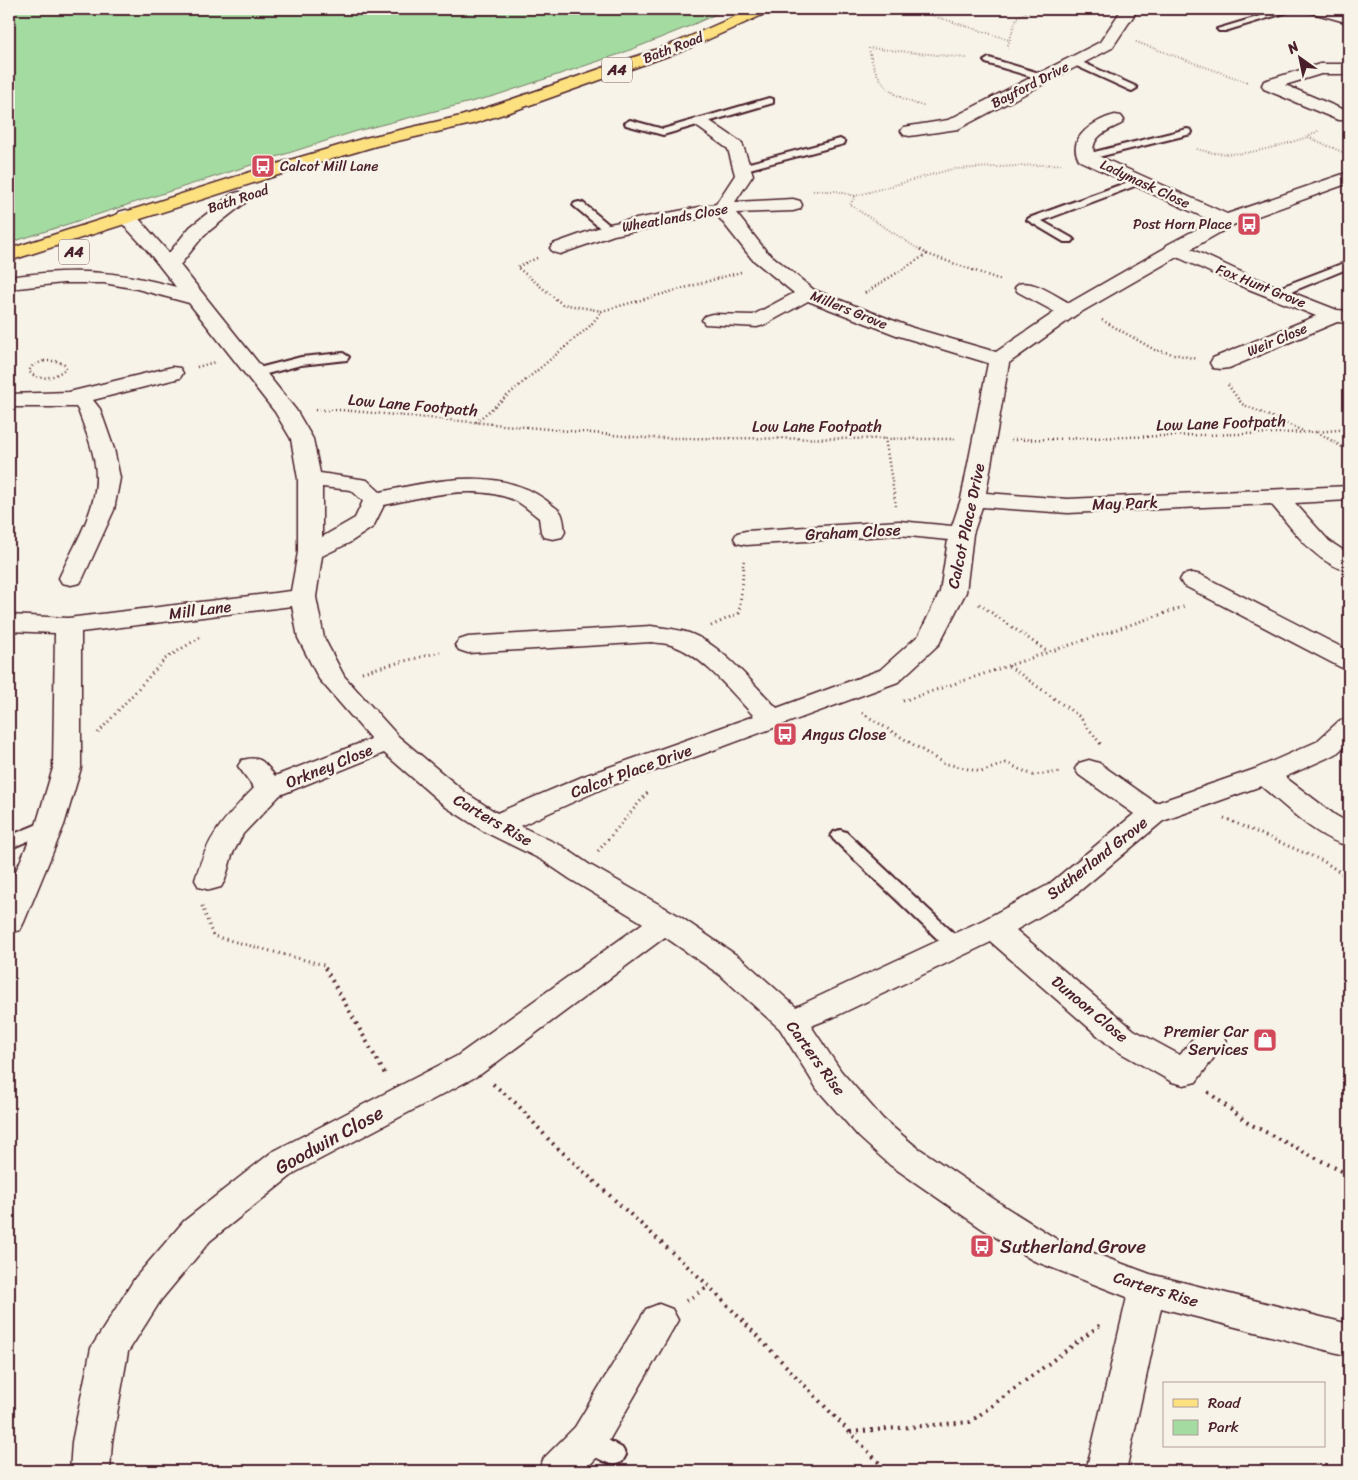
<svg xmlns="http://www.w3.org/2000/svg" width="1358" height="1480" font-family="Sriracha,sans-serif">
<rect width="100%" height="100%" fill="#f7f3e8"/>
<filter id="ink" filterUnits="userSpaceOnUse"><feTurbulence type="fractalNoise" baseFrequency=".02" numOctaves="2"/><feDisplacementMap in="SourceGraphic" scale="10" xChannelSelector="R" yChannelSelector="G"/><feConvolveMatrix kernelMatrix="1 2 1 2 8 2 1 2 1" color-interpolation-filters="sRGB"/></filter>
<g filter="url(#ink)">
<path fill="#a3dba0" stroke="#767d66" d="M9,9H727L690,26L620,54L494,96L357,131L9,243Z"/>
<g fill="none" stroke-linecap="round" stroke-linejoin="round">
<g stroke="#4a1f2b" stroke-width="4">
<path id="service" d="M1284,9H1298L1225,31H1219L1217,29Z
M989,58L1049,76L1051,78L1046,81L986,63L984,61Z
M1075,59L1135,86L1137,88L1132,91L1129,90L1072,64L1070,62Z
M769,98L773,99V103L663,135L626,125L625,123L630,120L663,129Z
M1187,129L1191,130L1192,132L1191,134L1086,160L1081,157L1082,155Z
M840,139L845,142L844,144L742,171L737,168L738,166Z
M1139,178L1144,181L1143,183L1042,221L1072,238L1074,240L1072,242H1064L1027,220L1029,218Z
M579,202L583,203L613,228L615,230L613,232H605L575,207L573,205L575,203Z
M1349,261V268L1281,296H1273L1271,293L1273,290Z
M343,353L349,357L347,360L301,365L255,377L249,373L251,370L301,357Z
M50,819L56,821L59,825L56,829L9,849V836Z
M840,830L846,832L962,941L965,946L962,951L956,952L950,951L834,840L831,836L834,832Z
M589,1429L622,1448L626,1455L622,1462L614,1465C601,1461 583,1452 577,1439L581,1432Z"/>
</g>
<g stroke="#4a1f2b" stroke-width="3">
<path id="minor" d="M1122,9H1138L1112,48L958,129L910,136L904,135L901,131L904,127L910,126L948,120L1100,42Z
M1306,9H1331L1349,13V23L1309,12Z
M1320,64H1349V74H1321L1285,85L1349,112V120H1338L1264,89L1262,85L1264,81Z
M1115,115L1121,116L1124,120L1121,124C1108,130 1090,137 1094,154L1227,214L1349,172V183L1233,225L1191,249L1250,276L1337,310L1349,311V323L1337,322L1229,368L1221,369L1213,368L1210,363L1213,358L1316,316L1236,284L1177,257L1076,315L1009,363L986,493L1068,499L1349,486V500L1295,503L1329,541L1349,554V571C1315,564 1293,529 1271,504L1068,513L982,507L973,534L966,592L939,644L898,682L692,758L604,788L520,826L562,846L590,865L676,914L742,959L796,1007L983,920L1048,885L1134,814L1079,775L1075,769L1079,763L1089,760L1099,763L1156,803L1255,769L1316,742L1339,721L1349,719V742L1336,754L1285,777L1335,815L1349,823V846C1316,838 1287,807 1261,786L1163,821L1070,899L1016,930L1134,1030L1180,1055C1193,1039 1198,1025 1221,1032L1226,1041L1196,1082L1184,1085L1172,1082L1112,1048L991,942L834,1017L811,1026L841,1071L883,1119L914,1145L1007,1208L1058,1240L1150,1274L1349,1324V1356L1161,1308L1126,1471H1086L1127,1297L1032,1260L981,1228L890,1165L859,1137L817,1089L780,1029L720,975L665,937L481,1074L296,1172L210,1241L161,1300L128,1352L112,1442L110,1471H70L72,1442L91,1348L135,1278L184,1221L272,1152L457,1056L643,923L570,879L542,860L485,832L446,807L384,753L280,795L243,834L232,855L225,880L221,887L210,890L199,887L195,880C208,835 223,820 254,788L238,766L242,760C261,755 264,762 275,776L371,739L319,679L298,638L292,606L81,632V768L64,825L24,922L20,930L9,933V887L36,825L53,768L55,633L9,631V615L68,618L291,591L298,552V479L291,439L275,412L189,303L137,289L104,283H63L9,289V277C73,268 114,270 176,287L146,249L119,220L117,216L119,212L126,210L133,212L169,253L190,227L232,194L239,192L246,194L248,198L246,202L204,235L180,265L296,410L313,439L320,473L367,480L380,492C433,481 500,465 547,501C551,505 558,508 561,513C564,519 564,526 565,532L562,537L553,539L544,537L541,532L539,518C531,512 523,504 514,500C474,483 424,497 384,505L373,527L349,543L322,556L316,597L324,638L344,676L399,737L466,793L497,813L584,776L754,716C733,694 703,656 674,646C667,643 658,643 651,642L468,653L459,650L455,645L459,640L468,637L651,626C663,628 677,629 689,633C721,644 753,684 777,708L880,670L919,635L940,592L948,540L899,535L746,545L737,543L734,538L737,533L746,531L899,521L952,526L961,499L988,363L899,336L808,301L764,325L757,327L705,324L702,320L705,316L712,314L753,315L794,293L752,259L717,215L614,235L560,254L553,252L550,248L553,244L609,224L716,204L735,175L728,149L692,123L695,119L701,118L707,119L742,143L753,175L735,202L793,199L800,201L802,205L800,209L793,211L736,213L766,251L814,290L913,328L996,352L1055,312L1018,292L1015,288L1018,284C1035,280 1054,295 1069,303L1165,248L1167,245L1212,221L1080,161C1064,138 1097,119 1115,115ZM322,487L351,490L363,501L355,518L322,537Z
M172,367L180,368L183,373L180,378L93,400L100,409L114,449L120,478L114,510L83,578L80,583L71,585L62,583L59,578C72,549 97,510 96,477C96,455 86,432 78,410L76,407H9V394L69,392Z
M1192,573L1201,575L1349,651V669L1340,667L1183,585L1180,580L1183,575Z
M659,1304L672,1309L678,1320L603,1451L584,1471H538L544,1458L575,1427L646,1309Z"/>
</g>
<g stroke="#4a1f2b" stroke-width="3">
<path id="primary" d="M752,9H772L769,12L687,49L513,111L472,124L376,146L275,176L9,261V249L263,168L365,138L461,116L501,103L675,43Z"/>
</g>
<path stroke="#4a1f2b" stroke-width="2" stroke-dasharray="0.5 2.5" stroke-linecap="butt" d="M917,9L918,11L1010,40
M1136,42L1247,82
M1007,48L1017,17L1035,9
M923,106C891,97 874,81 869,48L967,58
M1318,131L1308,137L1349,155
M1197,149C1235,161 1271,148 1308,137
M813,191H836L855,196L952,169L1062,164
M855,196L850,205L920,250"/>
<path stroke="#4a1f2b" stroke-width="2.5" stroke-dasharray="1 3" stroke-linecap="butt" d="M927,254L1001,280
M537,258L517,267L562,304L602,311L741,272
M865,293L927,254L918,248
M1102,320L1155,350L1197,359
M44,361H56L64,364L66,368C57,377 38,383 29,371L33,365Z
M197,367L215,362
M1228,385L1242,404L1303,431
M315,410H341L646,438L955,439
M476,422L590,326L602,311
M1317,432L1349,451
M885,438L896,506
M1011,440L1317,432L1349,429
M743,566L744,560"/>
<path stroke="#4a1f2b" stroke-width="3" stroke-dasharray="1 4" stroke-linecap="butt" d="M979,604L1048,652
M711,626L739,613L744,565
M1009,666L1080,717L1102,746
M362,672L440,652
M903,701L1186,606
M862,713L943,763L981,772L1006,763L1033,775L1062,772
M98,733L165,659L202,636
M1224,818L1323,861L1349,878
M598,851L649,791
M202,906L213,936L324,965L326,969"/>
<path stroke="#4a1f2b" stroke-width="4" stroke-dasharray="2 5" stroke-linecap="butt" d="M325,968L385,1074
M493,1084L517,1104L550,1141L709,1286L887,1471
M1208,1092L1248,1123L1349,1175
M686,1301L709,1286
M850,1432L970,1422L1103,1323"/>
<use href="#service" fill="#f7f3e8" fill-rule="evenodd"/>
<use href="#minor" fill="#f7f3e8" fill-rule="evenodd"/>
<use href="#primary" fill="#fde080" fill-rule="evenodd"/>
</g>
</g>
<defs>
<g id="bus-square" transform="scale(1.25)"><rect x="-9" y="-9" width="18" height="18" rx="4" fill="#d1495b" stroke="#f7f3e8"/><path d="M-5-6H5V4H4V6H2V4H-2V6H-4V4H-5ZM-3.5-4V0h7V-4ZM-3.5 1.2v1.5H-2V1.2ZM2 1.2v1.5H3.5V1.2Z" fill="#fff"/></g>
<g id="shop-square" transform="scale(1.25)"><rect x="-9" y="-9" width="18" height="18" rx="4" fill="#d1495b" stroke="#f7f3e8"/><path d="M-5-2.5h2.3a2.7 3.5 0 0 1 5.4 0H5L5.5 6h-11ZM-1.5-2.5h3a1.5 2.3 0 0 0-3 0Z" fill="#fff"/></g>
</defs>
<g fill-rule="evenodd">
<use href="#bus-square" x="263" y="166"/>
<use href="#bus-square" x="1249" y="224"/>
<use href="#bus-square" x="785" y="734"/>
<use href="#shop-square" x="1265" y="1040"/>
<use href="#bus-square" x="982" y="1246"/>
</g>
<g text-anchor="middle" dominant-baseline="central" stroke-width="5" stroke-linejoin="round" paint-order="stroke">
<g font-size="14" fill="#4a1f2b" stroke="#f7f3e8">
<text transform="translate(673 48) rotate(-21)">Bath Road</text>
<text transform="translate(1030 85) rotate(-27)">Bayford Drive</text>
<text transform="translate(1145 184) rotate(25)">Ladymask Close</text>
<text transform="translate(238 199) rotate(-18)">Bath Road</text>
<text transform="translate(675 218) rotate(-10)">Wheatlands Close</text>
<text transform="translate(1261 286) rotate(22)">Fox Hunt Grove</text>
<text transform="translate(849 310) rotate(22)">Millers Grove</text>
<text transform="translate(1277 340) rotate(-23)">Weir Close</text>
</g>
<g font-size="14" fill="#4a1f2b" stroke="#f7f3e8" text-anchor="start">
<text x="280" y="166">Calcot Mill Lane</text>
<text x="1232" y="224" text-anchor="end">Post Horn Place</text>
</g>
<g fill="#f7f3e8" stroke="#7e5f64" stroke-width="1">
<rect x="602" y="57.5" width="30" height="25" rx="4"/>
<rect x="59" y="239.5" width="30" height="25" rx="4"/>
</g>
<g font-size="15" font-weight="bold" fill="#4a1f2b">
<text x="617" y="70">A4</text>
<text x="74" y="252">A4</text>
</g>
<g font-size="16" fill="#4a1f2b" stroke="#f7f3e8">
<text transform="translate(413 405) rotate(5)">Low Lane Footpath</text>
<text transform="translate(1221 423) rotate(-2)">Low Lane Footpath</text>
<text x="817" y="426">Low Lane Footpath</text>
<text transform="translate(1125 503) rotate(-2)">May Park</text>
<text transform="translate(966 526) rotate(-78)">Calcot Place Drive</text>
<text transform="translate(853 532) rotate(-3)">Graham Close</text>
<text transform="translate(200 610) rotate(-7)">Mill Lane</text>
<text transform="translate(329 766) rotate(-22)">Orkney Close</text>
<text transform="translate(631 771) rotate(-20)">Calcot Place Drive</text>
<text transform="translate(493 820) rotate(30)">Carters Rise</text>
<text transform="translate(1097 858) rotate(-38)">Sutherland Grove</text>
<text transform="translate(1090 1009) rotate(40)">Dunoon Close</text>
<text transform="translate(816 1058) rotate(54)">Carters Rise</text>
<text transform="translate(1156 1289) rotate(17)">Carters Rise</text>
</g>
<g font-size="16" fill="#4a1f2b" stroke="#f7f3e8" text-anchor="start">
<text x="802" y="734">Angus Close</text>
<text x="1248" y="1031" text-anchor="end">Premier Car<tspan x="1248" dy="18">Services</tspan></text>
</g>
<g font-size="19" fill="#4a1f2b" stroke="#f7f3e8">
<text transform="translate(329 1140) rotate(-29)">Goodwin Close</text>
</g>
<g font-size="19" fill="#4a1f2b" stroke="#f7f3e8" text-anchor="start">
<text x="1000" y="1246">Sutherland Grove</text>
</g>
</g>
<rect width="1358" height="1480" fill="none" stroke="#f7f3e8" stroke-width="30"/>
<rect x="15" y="15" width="1328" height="1450" fill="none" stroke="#4a1f2b" stroke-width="2" filter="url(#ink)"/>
<rect x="1163" y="1382" width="162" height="65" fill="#f7f3e8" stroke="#b29e9c"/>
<rect x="1173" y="1399" width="25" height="8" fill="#fde080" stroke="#b29e9c"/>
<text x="1208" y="1408" font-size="15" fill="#4a1f2b">Road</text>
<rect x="1173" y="1420" width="25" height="15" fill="#a3dba0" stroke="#b29e9c"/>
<text x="1208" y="1432" font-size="15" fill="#4a1f2b">Park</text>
<g transform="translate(1300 58) rotate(327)" stroke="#f7f3e8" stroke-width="4" paint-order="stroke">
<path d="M0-4L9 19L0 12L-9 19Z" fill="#4a1f2b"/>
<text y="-8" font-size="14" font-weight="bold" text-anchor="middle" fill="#4a1f2b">N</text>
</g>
</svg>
